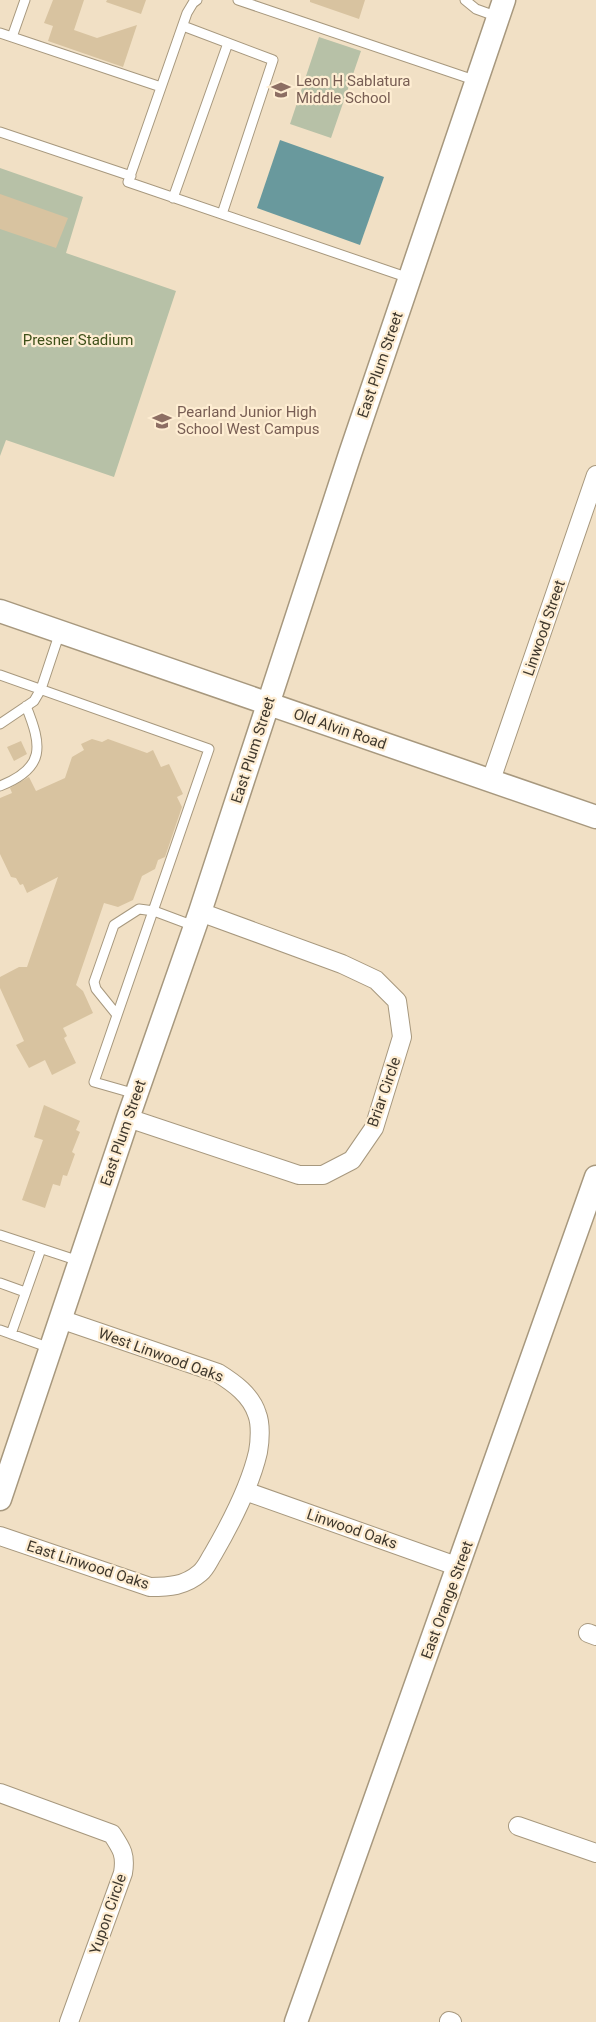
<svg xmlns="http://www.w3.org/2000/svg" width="596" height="2022" font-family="Roboto,sans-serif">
<rect width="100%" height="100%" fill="#f1e0c5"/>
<path fill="#b7c1a7" d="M319,37L361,51L331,138L290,124Z
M0,168L83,197L66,253L176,291L114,477L6,440L0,456Z"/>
<path fill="#69999d" d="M280,140L384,177L360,245L257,208Z"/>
<path fill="#d8c3a0" d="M53,0H84L74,30L97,38L137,25L123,67L48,41L53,26L44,23Z
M107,0H146L141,14L106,2Z
M310,0H365L359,19L310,2Z
M0,194L68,218L56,248L0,229Z
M92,739L102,742L108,739L147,753L153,750L161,767L169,764L183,794L177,797L182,807L165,857L158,860L155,869L142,876L133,900L118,907L104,903L76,985L83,991L93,1013L63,1028L67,1036L64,1038L76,1063L52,1075L45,1060L29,1068L20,1052L16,1045L24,1041L0,988V977L19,967H27L58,877L27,893L23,884L20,885L16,878L11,877L0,854V798L12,793L10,788L29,777L36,791L65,778L72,757L84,750L81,744Z
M21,741L27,754L14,761L7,747Z
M44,1105L80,1121L76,1130L80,1132L72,1152L75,1154L67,1176L63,1175L60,1186L53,1184L45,1208L22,1200L43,1140L34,1137Z"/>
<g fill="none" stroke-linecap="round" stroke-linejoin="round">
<g stroke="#a7987e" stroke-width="11">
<path id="service" d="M197,0L193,3L187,13L128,182L409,278
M238,0L477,81
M465,0L476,9L498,17
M183,26L273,60L222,214
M0,33L161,87
M12,37L25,0
M0,132L131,176
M173,198L228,43
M0,675L209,749L94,1082L136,1094
M0,724L34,701L41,689L60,632
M0,786C46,768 42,746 26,706
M117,1015L96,989L94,982L114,925L139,909L154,911L194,926
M0,1235L79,1261
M0,1283L25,1292
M0,1330L50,1348
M11,1334L41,1249"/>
</g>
<g stroke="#a7987e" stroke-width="20">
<path id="minor" d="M491,780L596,475
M128,1118L299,1175H323L352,1160L374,1128L402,1037L397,1001L376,980L342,964L200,912
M245,1491L459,1567
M0,1536L150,1587C169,1587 185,1586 200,1573C206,1568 209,1560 213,1554C231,1523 250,1487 258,1452C260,1441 261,1424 257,1414C251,1395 234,1383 218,1373L60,1319
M588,1633L596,1636
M0,1793L112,1834C122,1849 126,1855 123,1873L69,2022
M518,1826L596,1853
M449,2021L452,2022"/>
</g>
<g stroke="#a7987e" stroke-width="25">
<path id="tertiary" d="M0,611L596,817
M0,1499L128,1118L200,912L350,454L504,0
M296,2022L596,1177"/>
</g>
<use href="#service" stroke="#fff" stroke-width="9"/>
<use href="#minor" stroke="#fff" stroke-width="18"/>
<use href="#tertiary" stroke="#fff" stroke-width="22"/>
</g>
<defs>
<g id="school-bare" transform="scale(1.5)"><path d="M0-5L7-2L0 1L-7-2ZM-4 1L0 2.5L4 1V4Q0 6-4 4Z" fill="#8d6e63" stroke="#feedd2" stroke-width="2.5" paint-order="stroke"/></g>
</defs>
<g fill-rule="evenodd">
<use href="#school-bare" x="281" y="90"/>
<use href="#school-bare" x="162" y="421"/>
</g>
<g text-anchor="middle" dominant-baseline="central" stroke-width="4.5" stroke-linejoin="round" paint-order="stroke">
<g font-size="15" fill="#785e54" stroke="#feedd2" text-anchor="start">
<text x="296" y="81">Leon H Sablatura<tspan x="296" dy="17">Middle School</tspan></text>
<text x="177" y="412">Pearland Junior High<tspan x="177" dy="17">School West Campus</tspan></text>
</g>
<g font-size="15" fill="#3f511a" stroke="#feedd2">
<text x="78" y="340">Presner Stadium</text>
</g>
<g font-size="15" fill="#3f382d" stroke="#feedd2">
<text transform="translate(380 365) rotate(-71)">East Plum Street</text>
<text transform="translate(544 628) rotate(-71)">Linwood Street</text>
<text transform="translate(340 729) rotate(19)">Old Alvin Road</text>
<text transform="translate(253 750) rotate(-72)">East Plum Street</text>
<text transform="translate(384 1092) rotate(-71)">Briar Circle</text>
<text transform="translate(123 1133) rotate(-71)">East Plum Street</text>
<text transform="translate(161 1355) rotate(20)">West Linwood Oaks</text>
<text transform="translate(352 1529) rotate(19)">Linwood Oaks</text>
<text transform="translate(88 1565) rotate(18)">East Linwood Oaks</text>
<text transform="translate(447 1600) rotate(-70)">East Orange Street</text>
<text transform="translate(108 1914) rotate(-71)">Yupon Circle</text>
</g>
</g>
</svg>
